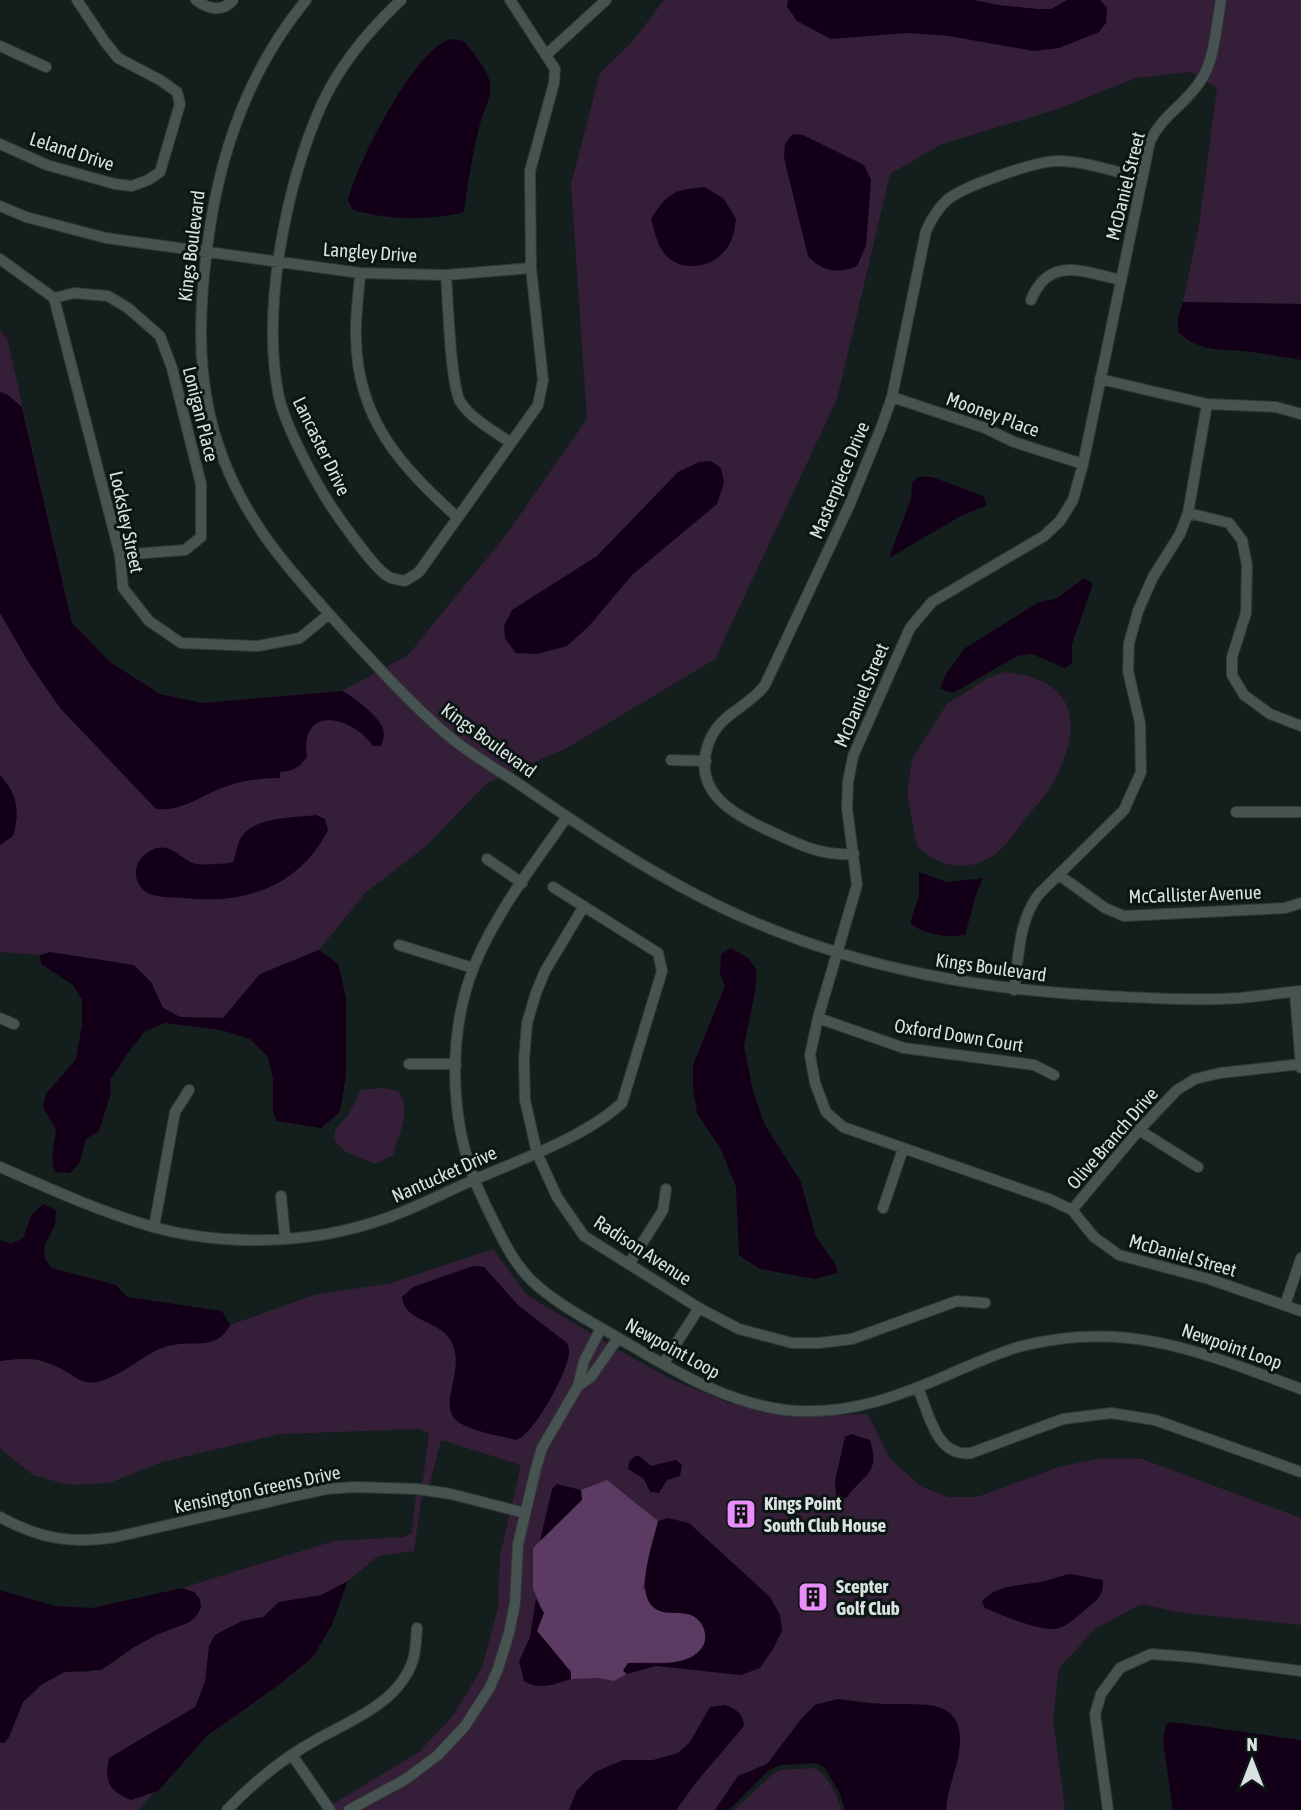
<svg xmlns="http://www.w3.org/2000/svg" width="1301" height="1810" font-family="'Asap Condensed',sans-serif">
<rect width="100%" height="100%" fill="#141f1d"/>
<path fill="#341e38" d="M664,0H1301V304L1183,302L1199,225L1217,88L1191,72L1136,78L1058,109L942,144L890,174L837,399L715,659L567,748L487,783L425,847L366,892L319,950L260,974L223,1018L180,1017L163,1008L151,982L50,952L40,955L0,952V331L7,338L72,623L110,662L160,694L203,703L342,691L408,655L506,535L587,419L571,184L600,73L633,41Z
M1004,672C1078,679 1084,726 1053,783C1046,796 1035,807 1026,818C1013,835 1002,854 981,862C957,871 934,863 917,846L907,793L912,759L947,704L988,678Z
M383,1088L398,1091C413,1111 398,1134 393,1155L375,1164L346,1152L334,1140L335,1130L349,1114L361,1090Z
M493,1249L527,1295L622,1352L671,1379L729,1403L765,1410L811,1416L868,1414L890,1459L922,1487L949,1497H977L1059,1467L1102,1458L1142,1459L1301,1518V1625L1176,1612L1141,1604L1095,1629L1059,1668L1053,1718L1065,1810H946L947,1791L959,1752L882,1704L838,1699L815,1705L802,1718L767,1764L738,1776L715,1810H323L419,1752L453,1716L482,1668L498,1608L500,1556L521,1465L441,1440L430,1483L421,1501L414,1551L378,1556L348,1581L332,1625L313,1657L276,1687L207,1736L138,1810H0V1742L4,1743L9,1737L23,1702L41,1685L64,1672H88L110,1665L134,1647L156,1635L194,1592L182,1588L334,1541L404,1537L412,1533L416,1496L423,1480L429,1433L419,1429L280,1434L162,1462L109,1483L69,1485L33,1475L0,1448V1361C42,1356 49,1362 85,1382C97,1379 111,1376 122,1371C139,1363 152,1348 171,1345C195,1341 217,1350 230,1325L314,1295L391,1283Z
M813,1768C827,1773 838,1796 841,1810H734L774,1773L781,1770Z"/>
<path fill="#5b3b61" d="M607,1480L658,1521L643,1587L661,1612C670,1613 686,1612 694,1616C713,1627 707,1651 689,1659C676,1665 643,1662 628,1663L623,1670L627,1674L614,1681L599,1678L571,1679V1672L537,1631L540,1604L533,1589V1548L581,1500V1490Z"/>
<path fill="#130018" d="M788,0H974L998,5L1038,9H1051L1067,0H1100L1107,8L1106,23L1099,32L1059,48L1034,51L949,36L907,33L831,39L797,21L787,7Z
M452,39L464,41C473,53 487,68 490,83C492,96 485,108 481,120C473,150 468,181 464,212C430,221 387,220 353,210L348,200C357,164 415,46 452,39Z
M793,134L803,135L864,165L871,180L866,246L857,266C837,274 823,272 808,256L784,158L785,144Z
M705,187L724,199L736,219C735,226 734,235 731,241C721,264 690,274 670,259C658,250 655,233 651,219C668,192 674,190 705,187Z
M1183,302L1301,304V360C1284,357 1268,354 1251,352C1222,348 1202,354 1178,332V317Z
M0,392L8,395L22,407L72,623L110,662L160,694L203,703L342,691C353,696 380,717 383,729C385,734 383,740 381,746H373C351,715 299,705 307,757C299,768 293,771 280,772V778C264,778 245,780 230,785C204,793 184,812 156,809L60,708L29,663L0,613Z
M711,461L721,468L724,483L717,504L632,575L589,626L567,646L537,654L516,653L505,639L504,626L512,610L597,556L678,472L699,462Z
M919,477H932L983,496L987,505L959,517L889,558L911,498L912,482Z
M1084,578L1093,584L1072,644V663L1065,668L1032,654L1017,656L953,693L940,689L946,674L965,648L1037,603L1057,598Z
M0,775C18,795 20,811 13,836L0,845Z
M316,815L325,819L328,830C299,887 244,905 183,898C173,897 154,898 146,892C129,880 135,857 152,850C171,841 180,860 196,864C203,865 227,864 233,862C236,855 237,843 242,836C257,816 294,818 316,815Z
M919,872L947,882L983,878L976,895L965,935C946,938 925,935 910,923L919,896Z
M731,948L748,958L756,969V987L744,1046L753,1091L765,1125L801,1182L816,1237L836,1265L838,1273L815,1279L760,1269L739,1255L736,1187L721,1150L697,1113L693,1089V1065L725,986L720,974L721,954Z
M319,950L338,964L346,997V1076L340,1112L321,1128L277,1121L273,1112V1079L268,1057L250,1039L221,1030L165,1023L144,1032L128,1053L110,1080L111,1093L99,1131L86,1139L80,1162L70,1173L55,1172C50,1158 54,1144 56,1130L43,1107L46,1094L76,1059L82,1025V1000L73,985L41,964L40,955L50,952L134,965L151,982L163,1008L180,1017L223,1018L260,974Z
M43,1204L56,1210L55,1225L44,1247L45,1259L52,1268L116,1285L127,1297L222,1311L230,1325C216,1352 193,1339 168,1346C143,1352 112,1387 86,1382C80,1381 72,1375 67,1372C40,1357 31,1357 0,1361V1240L11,1244L23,1238L32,1214Z
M473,1266L484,1267L519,1306L567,1343C568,1347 570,1350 569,1354C567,1373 534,1435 516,1440C501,1436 464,1430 455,1419C439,1401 466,1370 451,1341C440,1320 404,1322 402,1297L413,1287Z
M851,1434L870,1440C880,1474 866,1472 847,1497L842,1500L836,1497L835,1481L845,1437Z
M635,1456H639L651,1466L676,1460L682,1465L680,1476L667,1480L659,1493L650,1492L644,1479L628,1469L629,1462Z
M557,1484L581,1490L582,1500L540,1541L552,1489Z
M668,1518L689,1523L770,1597L780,1615L782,1631L773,1649L760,1668L741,1675L656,1666L627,1674L623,1671L628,1663C651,1662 689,1669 703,1646C709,1636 703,1620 691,1615C677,1610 656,1618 648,1600C639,1581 653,1542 658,1521Z
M1070,1574L1103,1580C1104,1594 1098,1600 1087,1608C1079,1615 1066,1628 1055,1629C1037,1630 1001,1615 985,1608L982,1602C995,1583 1029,1586 1049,1580C1056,1578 1063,1575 1070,1574Z
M348,1581L332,1625L313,1657L276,1687L207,1736L158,1791L131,1800C109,1791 104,1782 109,1758L195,1707L205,1682L209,1646L215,1635L242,1621L263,1617L279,1602L321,1595Z
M182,1588L194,1592L200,1599L201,1607L198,1614L190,1622L156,1635L134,1647L101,1670L64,1672L41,1685L23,1702L9,1737L4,1743L0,1742V1590L55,1606L92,1608Z
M536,1599L544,1613L537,1631L571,1672V1679C555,1684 539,1691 524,1681L519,1661L530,1637Z
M838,1699C854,1701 870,1704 886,1704C925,1705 967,1697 959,1752C956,1772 947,1790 946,1810H845L840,1794L825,1768L816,1763L781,1765L769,1770L729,1810H715L738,1776L767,1764L802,1718L815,1705Z
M725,1705C737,1710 743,1713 744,1726L698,1780L676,1810H569L577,1790L595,1772L623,1760H653L678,1753L690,1742L710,1707Z
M1172,1722L1301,1740V1810H1173L1163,1741L1166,1724Z"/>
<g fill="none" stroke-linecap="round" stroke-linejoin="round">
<g stroke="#323937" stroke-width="12">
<path id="minor" d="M196,0C208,9 222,13 233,0
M306,0C251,67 221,149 209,234C199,304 195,375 218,444C242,518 288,569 340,626C374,663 407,700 445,733C469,754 499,770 525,788C597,838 673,888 754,922C866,970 985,990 1107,996C1151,998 1196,1001 1239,998C1260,996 1280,993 1301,991
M401,0C370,29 339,66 321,106C286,185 262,307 278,392C283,423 317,486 335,512C345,526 375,570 389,577C393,579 401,580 405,581L419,572L538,405L543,380L531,268L530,171L554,83L555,69L510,0
M1221,0C1216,26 1215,62 1199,83C1184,105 1162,116 1150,141L1083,464L1073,500L1060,521L1044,536L932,602L910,628L853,756L848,782L847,808L857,885L818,1018L810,1055L815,1083L826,1112L843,1127L1049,1199L1072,1210L1094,1237L1119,1255L1209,1279L1301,1311
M0,46L46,67
M546,55L606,0
M0,144L47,165L115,184L132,186L148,180L160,172L180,104L177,92L160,80L118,58L105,42L77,0
M0,206L26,217L106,238L360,273L446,275L531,268
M0,259L54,298L120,555L123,588L149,621L181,643L258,646L300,638L329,614
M360,273C359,294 355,316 356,337C357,420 401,466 458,518
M446,275C448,298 450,387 461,403C473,420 494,431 511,443
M54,298L74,293L108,296L128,308L160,336L172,368L201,484V537L185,550L120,555
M1031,300C1049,255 1084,272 1121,280
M1100,379L1207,404L1276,407L1301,414
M892,397L985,428L1014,442L1083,464
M1188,513L1229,523L1242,540L1247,565L1246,613L1232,657V675L1244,695L1270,714L1301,726
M671,760L706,761
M1236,812H1301
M567,817C534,864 497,911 475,964C448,1030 449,1115 475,1181C480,1194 486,1206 492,1218C503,1240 513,1262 531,1280C556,1304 590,1321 620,1339C673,1370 724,1402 785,1410C848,1417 903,1395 959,1370C980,1361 1000,1352 1022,1346C1129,1319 1203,1353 1301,1389
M854,854C822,856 800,845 772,832C734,815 690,792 709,742C720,713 748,708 765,685L849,506L881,428L892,397L926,231C931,220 937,209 947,200C964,186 1035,161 1058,161C1085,161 1115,172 1142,178
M487,859L522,883
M1059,875L1105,908L1124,916L1285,908L1301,903
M584,906L545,971L536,993L527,1023L524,1060L525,1100L537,1153L557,1197L584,1236L699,1308L739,1329L792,1343H819L852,1339L957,1301L985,1303
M399,945L473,968
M1014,990C1019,957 1018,921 1039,894L1124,810L1141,772L1140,723L1128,671L1129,643L1138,611L1153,577L1180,534L1188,513L1207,404
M1295,992L1301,1068
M0,1018L14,1024
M818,1018L904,1048L1034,1065L1054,1075
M409,1064H456
M1139,1130L1198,1167
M0,1167C50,1189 101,1212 153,1227C226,1247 313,1244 384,1219C416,1208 445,1192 476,1179C522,1159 585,1137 622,1103L662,971L658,953L553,887
M281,1196L285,1238
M883,1208L903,1149
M1072,1210L1139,1130L1177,1090L1195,1079L1220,1073L1301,1064
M154,1227L175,1112L189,1090
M629,1264L663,1210L666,1189
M1285,1305L1301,1258
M663,1364L699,1308
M578,1386L591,1377L618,1338
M918,1388C929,1413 936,1458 971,1453L1063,1419L1111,1413L1155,1420L1301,1472
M0,1517C40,1539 71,1544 116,1537L290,1497L327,1489L355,1487L417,1489L451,1494L525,1513
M292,1755L330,1810
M227,1810C253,1783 283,1758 316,1740C351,1720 399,1703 413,1660C416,1650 416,1638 417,1628
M349,1810L406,1779L438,1755L465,1726L489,1689L498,1669L509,1633L515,1603L518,1544L536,1468L542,1448L578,1386L584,1361L601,1328
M1108,1810L1095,1714L1101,1694L1120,1668L1151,1654L1191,1657L1301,1671"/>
</g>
<use href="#minor" stroke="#465350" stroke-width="10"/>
</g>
<defs>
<g id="building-square" transform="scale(1.575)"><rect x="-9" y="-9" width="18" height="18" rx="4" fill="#ea8dfd" stroke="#0b1614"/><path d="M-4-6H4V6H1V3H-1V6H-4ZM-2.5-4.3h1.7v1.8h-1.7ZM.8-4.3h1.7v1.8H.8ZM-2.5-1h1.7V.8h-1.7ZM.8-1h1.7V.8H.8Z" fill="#111"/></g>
</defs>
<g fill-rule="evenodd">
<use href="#building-square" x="741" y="1514"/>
<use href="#building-square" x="813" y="1597"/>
</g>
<g text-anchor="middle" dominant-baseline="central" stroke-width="6" stroke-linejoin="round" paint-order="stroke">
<g font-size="19" fill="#dae1e0" stroke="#0b1614">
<text transform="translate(72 151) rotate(18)">Leland Drive</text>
<text transform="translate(1125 186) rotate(-76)">McDaniel Street</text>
<text transform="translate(191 246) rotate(-83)">Kings Boulevard</text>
<text transform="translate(370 252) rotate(4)">Langley Drive</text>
<text transform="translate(201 414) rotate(76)">Lonigan Place</text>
<text transform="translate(993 414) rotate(20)">Mooney Place</text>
<text transform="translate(322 446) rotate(64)">Lancaster Drive</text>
<text transform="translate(839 480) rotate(-67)">Masterpiece Drive</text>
<text transform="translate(127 522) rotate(78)">Locksley Street</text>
<text transform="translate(861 695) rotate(-67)">McDaniel Street</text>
<text transform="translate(489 740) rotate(36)">Kings Boulevard</text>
<text transform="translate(1195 894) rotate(-2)">McCallister Avenue</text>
<text transform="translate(991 967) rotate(8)">Kings Boulevard</text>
<text transform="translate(959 1035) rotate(9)">Oxford Down Court</text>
<text transform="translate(1112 1138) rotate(-49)">Olive Branch Drive</text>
<text transform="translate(444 1174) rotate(-24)">Nantucket Drive</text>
<text transform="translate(643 1250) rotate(33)">Radison Avenue</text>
<text transform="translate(1183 1255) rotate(16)">McDaniel Street</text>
<text transform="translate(1232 1346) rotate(19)">Newpoint Loop</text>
<text transform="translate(673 1348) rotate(29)">Newpoint Loop</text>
<text transform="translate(257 1489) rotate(-12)">Kensington Greens Drive</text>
</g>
<g font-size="19" font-weight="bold" fill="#dae1e0" stroke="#0b1614" text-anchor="start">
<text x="764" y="1503">Kings Point<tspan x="764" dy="22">South Club House</tspan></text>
<text x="836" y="1586">Scepter<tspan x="836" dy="22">Golf Club</tspan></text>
</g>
</g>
<g transform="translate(1252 1761)" stroke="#0b1614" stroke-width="5" paint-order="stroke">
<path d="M0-5L12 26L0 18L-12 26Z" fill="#dae1e0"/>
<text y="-10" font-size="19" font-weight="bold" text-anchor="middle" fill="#dae1e0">N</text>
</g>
</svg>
